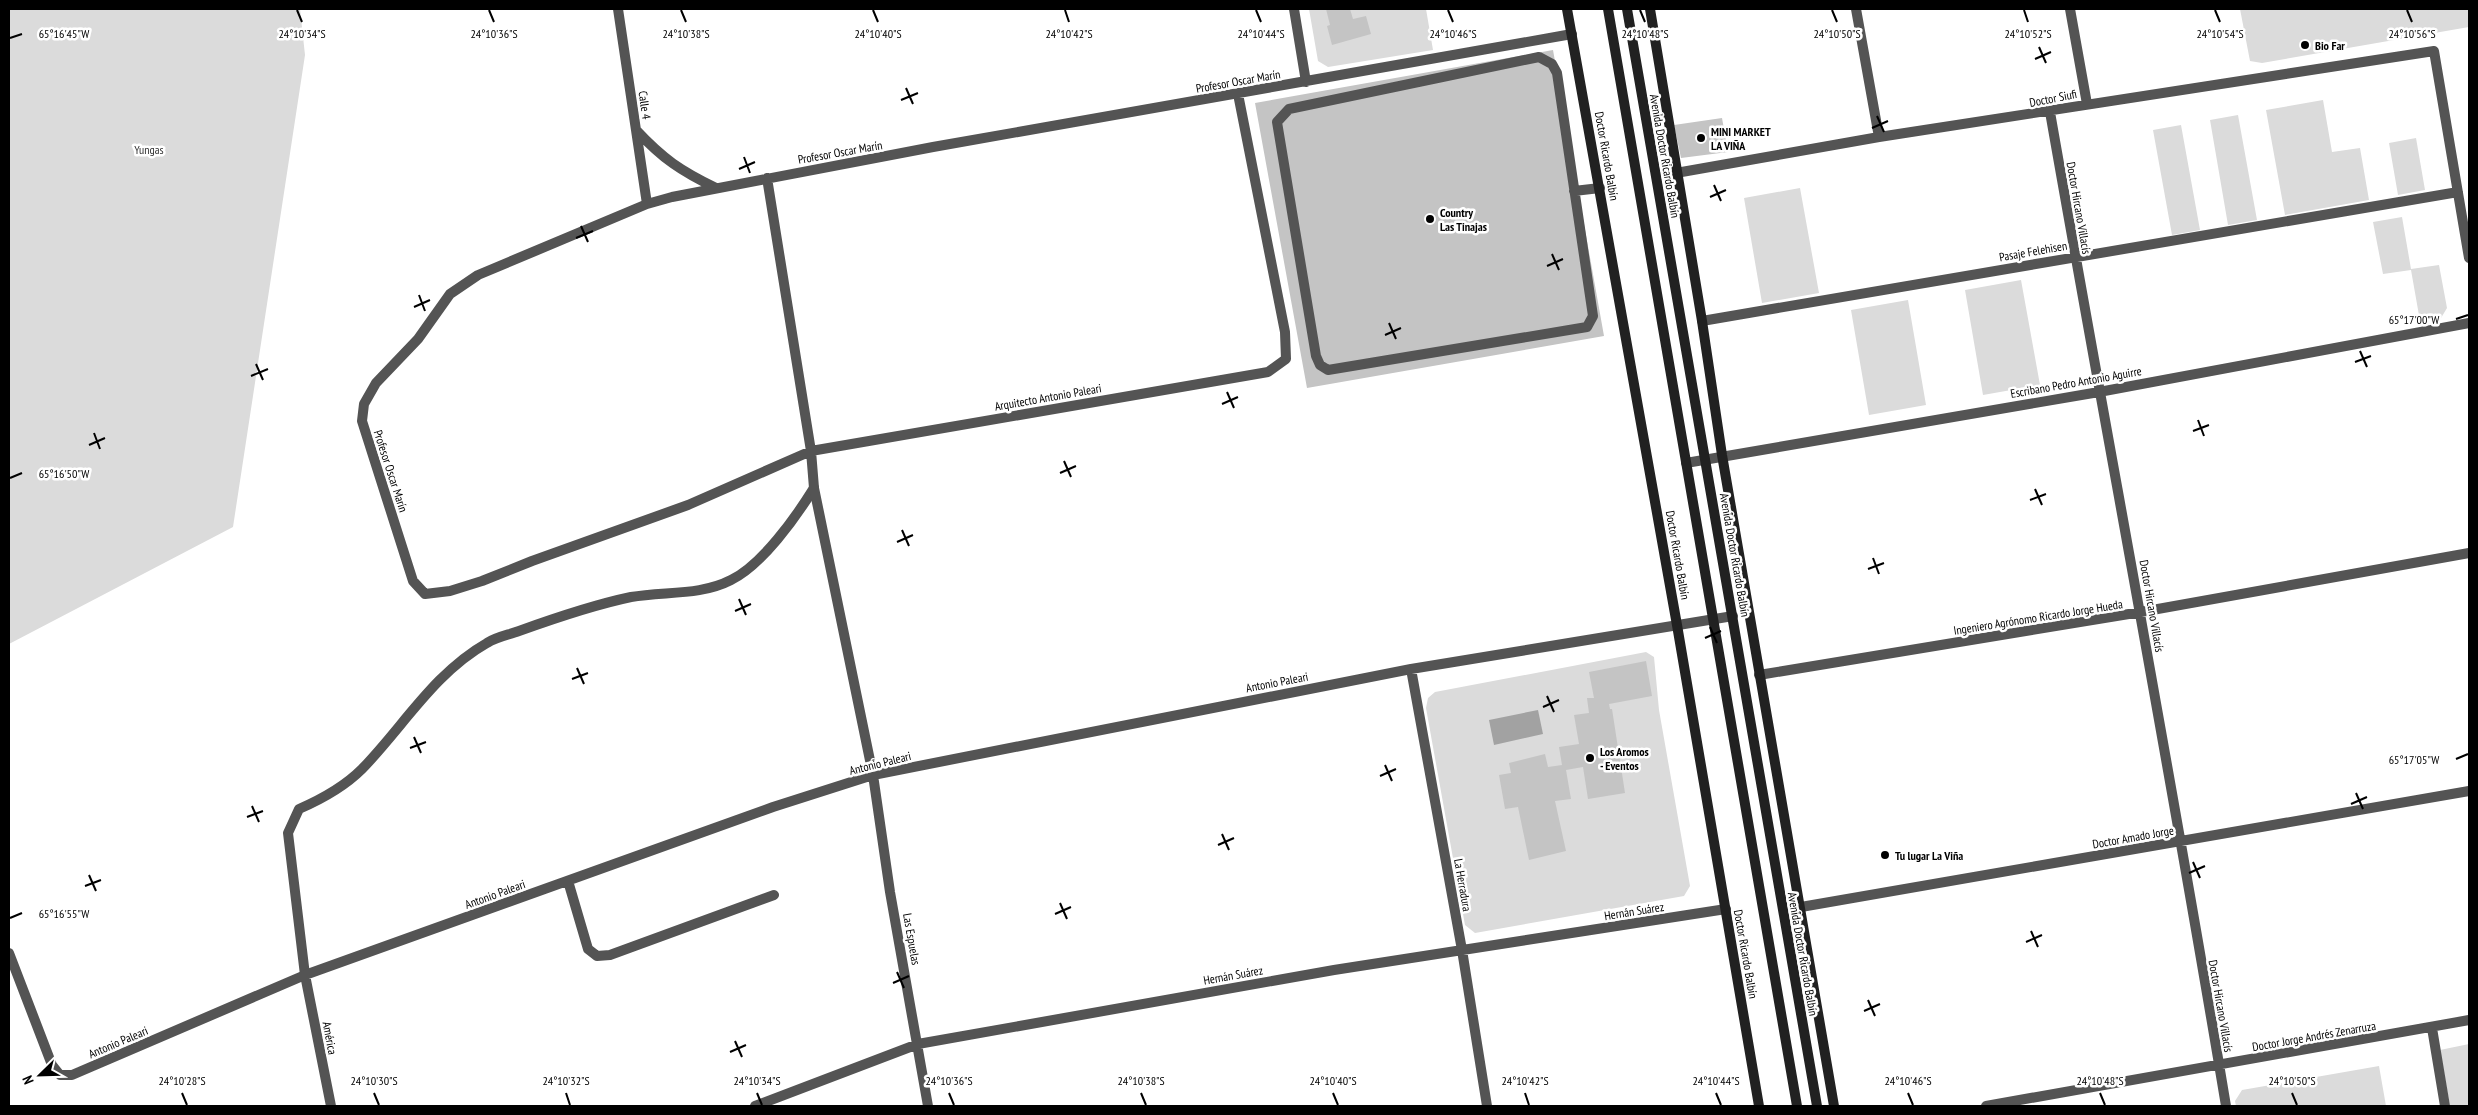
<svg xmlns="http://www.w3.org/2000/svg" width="2478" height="1115" font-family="'PT Sans Narrow',sans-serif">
<rect width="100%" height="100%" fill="#fff"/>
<path fill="#dbdbdb" d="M9,9H300L305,55L233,527L9,644Z
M1309,9H1426L1433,50L1328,67L1318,61Z
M2240,9H2469V27L2262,63L2250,61Z
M2323,100L2332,152L2360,148L2369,200L2285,215L2266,110Z
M2238,115L2257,220L2228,225L2210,120Z
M2181,125L2200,230L2172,235L2153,130Z
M2416,138L2425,190L2398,195L2389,143Z
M1800,188L1819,293L1762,303L1744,198Z
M2402,217L2411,269L2439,265L2447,308L2441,318L2420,321L2411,270L2383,274L2373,222Z
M2021,280L2040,385L1983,395L1965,290Z
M1908,300L1926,405L1869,415L1851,310Z
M1646,652L1654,657L1659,710L1690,886L1684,896L1475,933L1465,925L1426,708L1428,698L1435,692Z
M2469,1044V1106H2450L2440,1050Z
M2379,1066L2386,1106H2236L2235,1101L2242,1090Z"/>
<path fill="#a2a2a2" d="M1538,710L1543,734L1494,745L1489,720Z"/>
<path fill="#c4c4c4" d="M1326,9H1350L1353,19L1366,16L1371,34L1332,45L1327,26L1330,25Z
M1553,50L1604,336L1307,388L1255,103Z
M1722,118L1728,152L1681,158L1674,125Z
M1646,661L1652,696L1609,704L1610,709H1612L1625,793L1588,799L1583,767L1566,770L1571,799L1555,801L1566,851L1529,860L1518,807L1505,809L1499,775L1511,773L1509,763L1545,754L1548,767L1562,765L1559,747L1579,744L1574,715L1589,713L1587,698H1594L1589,672Z"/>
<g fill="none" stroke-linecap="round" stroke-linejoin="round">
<path stroke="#545454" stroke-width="10" d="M305,975L288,833L299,809C322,799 344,787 362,769C403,727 434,673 487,643C496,637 508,635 519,631C555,618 593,605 631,597C664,591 700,596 731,580C762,565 796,517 814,488"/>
<path stroke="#545454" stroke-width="10" d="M618,9L647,204
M1294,9L1306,82
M1856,9L1879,137
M2070,9L2087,104
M1539,57L1552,64L1557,73L1593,316L1587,327L1328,370L1320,365L1316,356L1277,122L1289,109Z
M1238,94L1285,332L1286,359L1268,372L811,451L688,505L532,561L482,581L450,591L425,594L413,581L362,421L364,404L376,383L418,339L450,294L478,275L647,204L672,197L933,147L1572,34
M2050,112C2108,443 2171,774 2226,1106
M636,130C663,159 681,171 716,188
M1676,173L1879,137L2434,51L2469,258
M767,178L811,451L814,488L873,775L890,892L928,1106
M1574,191L1600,188
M1702,321L2458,192
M1686,463L2099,392L2469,323
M1411,669L1462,950L1487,1106
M1759,675L2141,612L2469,553
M568,881L588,949L597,956L610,955L774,895
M1801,907L2469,791
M9,953L52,1065L60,1075H72L305,975L773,807L873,775L1411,669L1733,616
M305,975L331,1106
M2432,1028L2445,1106
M755,1106L918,1044L1334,970L1726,909
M1986,1106L2469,1020"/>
<path stroke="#212121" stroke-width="10" d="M1567,9L1677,625L1759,1106
M1608,9L1797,1106
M1627,9L1817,1106
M1650,9L1702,321L1722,455L1834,1106"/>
</g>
<path fill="none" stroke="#000" stroke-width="2" d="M297,10L302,22M489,10L494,22M681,10L686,22M873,10L878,22M1065,10L1069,22M1256,10L1261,22M1448,10L1453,22M1640,10L1645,22M1832,10L1837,22M2024,10L2028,22M2215,10L2220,22M2407,10L2412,22M10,38L22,34M2039,47L2046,63M2035,59L2051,52M906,88L913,104M901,100L918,93M1877,116L1884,132M1872,128L1888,121M744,157L750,173M739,169L755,162M1714,185L1721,201M1710,197L1726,190M581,226L588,242M576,238L593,231M1552,254L1559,270M1547,266L1563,259M419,295L425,311M414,307L430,300M2456,319L2468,315M1389,323L1396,339M1385,335L1401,328M2360,351L2367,367M2355,362L2371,356M256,364L263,380M251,376L268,369M1227,392L1234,408M1222,404L1238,397M2198,420L2204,436M2193,431L2209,425M94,433L100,449M89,445L105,438M1064,461L1071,477M1060,473L1076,466M10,478L22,473M2035,489L2042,505M2030,500L2046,494M902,530L909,546M897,542L913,535M1873,558L1879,574M1868,569L1884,563M739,599L746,615M735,611L751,604M1710,627L1717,643M1705,638L1721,631M577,668L584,684M572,679L588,673M1547,696L1554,712M1543,707L1559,700M414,737L421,753M410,748L426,742M2456,759L2468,754M1385,765L1392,781M1380,776L1396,769M2356,793L2363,809M2351,804L2367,797M252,806L259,822M247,817L263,811M1222,834L1229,850M1218,845L1234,838M2193,862L2200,878M2189,873L2205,866M89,875L96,891M85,886L101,880M1060,903L1067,919M1055,914L1071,907M10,918L22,913M2031,931L2038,947M2026,942L2042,935M897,972L904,988M893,983L909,976M1868,1000L1875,1016M1864,1011L1880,1004M735,1041L742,1057M730,1052L746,1045M182,1093L187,1105M374,1093L379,1105M566,1093L570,1105M757,1093L762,1105M949,1093L954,1105M1141,1093L1146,1105M1333,1093L1338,1105M1525,1093L1529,1105M1716,1093L1721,1105M1908,1093L1913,1105M2100,1093L2105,1105M2292,1093L2297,1105"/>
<g fill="#000" stroke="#fff" stroke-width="2">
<circle cx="2305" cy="45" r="5"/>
<circle cx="1701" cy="138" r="5"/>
<circle cx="1430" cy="219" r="5"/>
<circle cx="1590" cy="758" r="5"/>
<circle cx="1885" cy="855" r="5"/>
</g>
<g text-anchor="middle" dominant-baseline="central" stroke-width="5" stroke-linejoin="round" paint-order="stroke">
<g font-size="12" font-weight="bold" fill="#000" stroke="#fff" text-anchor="start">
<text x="2315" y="45">Bio Far</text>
<text x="1711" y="131">MINI MARKET<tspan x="1711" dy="14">LA VIÑA</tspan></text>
<text x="1440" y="212">Country<tspan x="1440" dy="14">Las Tinajas</tspan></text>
<text x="1600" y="751">Los Aromos<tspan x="1600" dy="14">- Eventos</tspan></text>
<text x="1895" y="855">Tu lugar La Viña</text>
</g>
<g font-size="12" fill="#000" stroke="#fff">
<text transform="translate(1238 81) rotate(-10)">Profesor Oscar Marín</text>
<text transform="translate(2053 98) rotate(-11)">Doctor Siufi</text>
<text transform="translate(645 105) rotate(82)">Calle 4</text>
<text transform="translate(840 152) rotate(-10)">Profesor Oscar Marín</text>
<text transform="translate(1607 156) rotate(80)">Doctor Ricardo Balbín</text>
<text transform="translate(1665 156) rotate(80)">Avenida Doctor Ricardo Balbín</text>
<text transform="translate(2079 208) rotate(80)">Doctor Hircano Villacís</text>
<text transform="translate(2033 251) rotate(-10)">Pasaje Felehisen</text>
<text transform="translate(2076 382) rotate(-10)">Escribano Pedro Antonio Aguirre</text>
<text transform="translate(1048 397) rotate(-10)">Arquitecto Antonio Paleari</text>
<text transform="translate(391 471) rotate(72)">Profesor Oscar Marín</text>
<text transform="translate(1678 555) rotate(80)">Doctor Ricardo Balbín</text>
<text transform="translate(1735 555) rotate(80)">Avenida Doctor Ricardo Balbín</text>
<text transform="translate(2152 606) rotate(80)">Doctor Hircano Villacís</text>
<text transform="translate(2038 617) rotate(-9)">Ingeniero Agrónomo Ricardo Jorge Hueda</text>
<text transform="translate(1277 682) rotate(-11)">Antonio Paleari</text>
<text transform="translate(880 763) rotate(-14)">Antonio Paleari</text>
<text transform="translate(2133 837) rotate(-10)">Doctor Amado Jorge</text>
<text transform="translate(1463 885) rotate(80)">La Herradura</text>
<text transform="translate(495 894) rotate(-20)">Antonio Paleari</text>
<text transform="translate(1634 911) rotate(-9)">Hernán Suárez</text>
<text transform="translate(912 939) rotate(80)">Las Espuelas</text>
<text transform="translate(1746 954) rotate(80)">Doctor Ricardo Balbín</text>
<text transform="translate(1803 954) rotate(80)">Avenida Doctor Ricardo Balbín</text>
<text transform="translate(1233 975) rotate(-10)">Hernán Suárez</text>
<text transform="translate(2221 1006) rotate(80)">Doctor Hircano Villacís</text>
<text transform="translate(2314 1036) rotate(-10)">Doctor Jorge Andrés Zenarruza</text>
<text transform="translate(330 1038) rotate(79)">América</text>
<text transform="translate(118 1042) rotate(-23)">Antonio Paleari</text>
</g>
<g font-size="12" fill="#323232" stroke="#fff">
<text x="149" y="149">Yungas</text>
</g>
</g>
<g font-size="12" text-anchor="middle" fill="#000" stroke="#fff" stroke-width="5" stroke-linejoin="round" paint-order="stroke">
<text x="64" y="38">65°16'45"W</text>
<text x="302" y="38">24°10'34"S</text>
<text x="494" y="38">24°10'36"S</text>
<text x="686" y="38">24°10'38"S</text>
<text x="878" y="38">24°10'40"S</text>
<text x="1069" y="38">24°10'42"S</text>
<text x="1261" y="38">24°10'44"S</text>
<text x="1453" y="38">24°10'46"S</text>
<text x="1645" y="38">24°10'48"S</text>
<text x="1837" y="38">24°10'50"S</text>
<text x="2028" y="38">24°10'52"S</text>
<text x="2220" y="38">24°10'54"S</text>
<text x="2412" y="38">24°10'56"S</text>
<text x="2414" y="324">65°17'00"W</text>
<text x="64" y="478">65°16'50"W</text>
<text x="2414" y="764">65°17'05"W</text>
<text x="64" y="918">65°16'55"W</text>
<text x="182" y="1085">24°10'28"S</text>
<text x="374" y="1085">24°10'30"S</text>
<text x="566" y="1085">24°10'32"S</text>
<text x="757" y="1085">24°10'34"S</text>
<text x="949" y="1085">24°10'36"S</text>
<text x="1141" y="1085">24°10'38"S</text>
<text x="1333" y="1085">24°10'40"S</text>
<text x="1525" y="1085">24°10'42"S</text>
<text x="1716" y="1085">24°10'44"S</text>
<text x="1908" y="1085">24°10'46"S</text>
<text x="2100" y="1085">24°10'48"S</text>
<text x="2292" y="1085">24°10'50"S</text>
</g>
<rect width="2478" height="1115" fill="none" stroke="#000000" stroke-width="20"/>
<g transform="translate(40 1075) rotate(247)" stroke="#ffffff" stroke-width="4" paint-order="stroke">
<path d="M0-4L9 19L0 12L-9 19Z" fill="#000000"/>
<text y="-8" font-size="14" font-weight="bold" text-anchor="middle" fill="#000000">N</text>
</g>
</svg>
